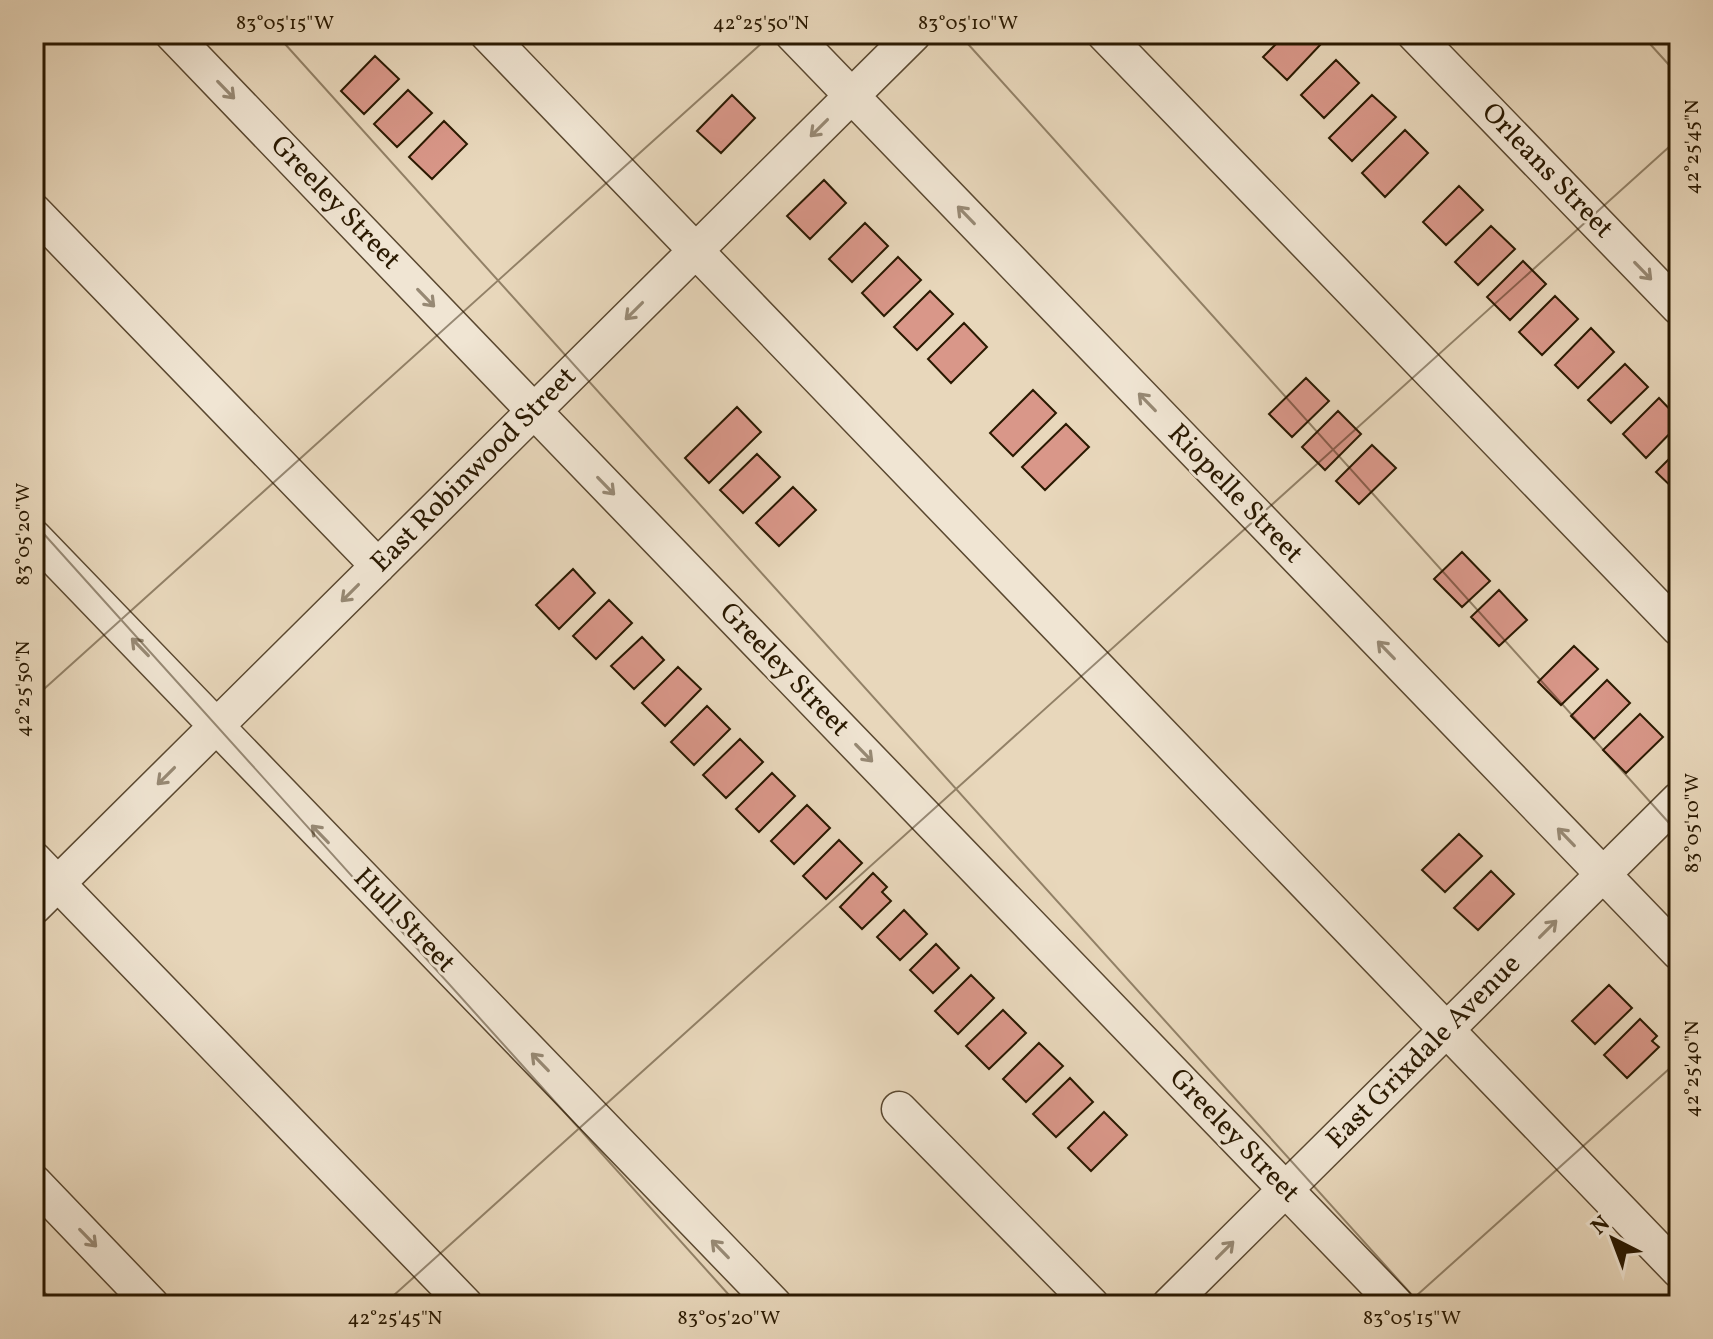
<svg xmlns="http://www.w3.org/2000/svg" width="1713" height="1339" font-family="Vollkorn,serif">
<rect width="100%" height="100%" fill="#e8d7bb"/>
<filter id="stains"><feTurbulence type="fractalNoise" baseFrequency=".0025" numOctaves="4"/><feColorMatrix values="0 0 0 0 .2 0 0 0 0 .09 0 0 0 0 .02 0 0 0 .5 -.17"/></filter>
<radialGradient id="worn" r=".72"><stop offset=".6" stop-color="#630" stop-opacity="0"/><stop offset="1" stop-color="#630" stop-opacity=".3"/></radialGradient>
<path fill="#d99789" stroke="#2a1901" stroke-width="2" d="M1286,34H1311L1321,44L1287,80L1263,57Z
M375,56L399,79L364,114L341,91Z
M1336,60L1359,83L1324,118L1301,95Z
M408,90L432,113L397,147L374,124Z
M732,95L755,118L721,153L697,131Z
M1372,95L1396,117L1352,161L1329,138Z
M444,121L467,144L432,179L409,157Z
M1405,130L1428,153L1385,197L1362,173Z
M824,180L846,203L810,239L787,216Z
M1459,186L1483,210L1446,245L1423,222Z
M865,223L888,246L852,282L829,259Z
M1491,226L1515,249L1478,285L1455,262Z
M898,257L921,280L884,316L862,293Z
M1523,261L1546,284L1510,320L1487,297Z
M930,291L953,314L917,350L894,327Z
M1555,296L1578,319L1542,355L1519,332Z
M964,323L987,347L951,383L928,359Z
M1591,328L1614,352L1578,388L1555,365Z
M1625,364L1648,387L1611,423L1588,400Z
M1306,378L1329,401L1292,437L1269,414Z
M1033,390L1056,413L1013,456L990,433Z
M1659,398L1679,419V424L1646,458L1623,434Z
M737,407L761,432L709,483L685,458Z
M1338,411L1361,434L1325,470L1302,447Z
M1066,424L1089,447L1045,490L1022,467Z
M1372,445L1396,468L1359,504L1336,481Z
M1679,449V494L1656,472Z
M757,454L780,477L743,513L720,490Z
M793,487L816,510L779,546L756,523Z
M1462,552L1490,581L1462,607L1434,579Z
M573,569L595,593L559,629L536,605Z
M1499,590L1527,620L1499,646L1471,617Z
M609,600L632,623L596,659L573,636Z
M642,637L664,660L634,689L611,666Z
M1574,646L1598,669L1561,705L1538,682Z
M678,667L701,689L665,726L642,703Z
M1607,680L1630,703L1594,739L1571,716Z
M707,706L730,729L694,765L671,742Z
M1640,714L1663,737L1626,773L1603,750Z
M740,739L763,762L726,798L703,775Z
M772,773L795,796L759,832L736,809Z
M807,805L830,828L794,864L771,841Z
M1459,834L1482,856L1445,892L1422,870Z
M839,840L862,863L826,899L803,876Z
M1491,871L1514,894L1478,930L1454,908Z
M873,873L887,887L882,892L891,901L862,929L840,907Z
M904,910L927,934L900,960L877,937Z
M936,944L959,968L933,993L910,970Z
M971,975L994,998L958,1034L935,1011Z
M1609,985L1632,1008L1595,1044L1572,1021Z
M1003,1010L1026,1033L989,1069L966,1046Z
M1640,1019L1657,1036L1652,1041L1659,1047L1627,1078L1604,1055Z
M1039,1043L1063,1066L1026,1102L1003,1079Z
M1070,1078L1093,1102L1056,1137L1033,1114Z
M1104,1112L1127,1135L1091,1171L1068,1148Z"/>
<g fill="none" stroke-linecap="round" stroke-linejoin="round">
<g stroke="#5a4830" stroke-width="37">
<path id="minor" d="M172,34L534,411L1397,1305
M487,34L1679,1271
M792,34L1679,953
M1104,34L1679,629
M1414,34L1679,308
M34,211L378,566
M34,537L775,1305
M34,859L466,1305
M34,907L914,34
M899,1109L1092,1305
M34,1182L152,1305
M1169,1305L1679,799"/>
</g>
<use href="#minor" stroke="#f0e5d3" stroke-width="34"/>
</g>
<defs><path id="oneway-shaft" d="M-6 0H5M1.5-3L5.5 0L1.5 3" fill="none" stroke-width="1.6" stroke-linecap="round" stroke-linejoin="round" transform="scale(2)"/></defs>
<g stroke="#978974">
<use href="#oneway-shaft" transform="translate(226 90) rotate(46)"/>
<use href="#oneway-shaft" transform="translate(819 128) rotate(135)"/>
<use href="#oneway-shaft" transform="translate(966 215) rotate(-134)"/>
<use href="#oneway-shaft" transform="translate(1643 271) rotate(46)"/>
<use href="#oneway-shaft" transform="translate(426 298) rotate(46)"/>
<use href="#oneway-shaft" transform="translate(634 311) rotate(135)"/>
<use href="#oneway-shaft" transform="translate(1147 402) rotate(-134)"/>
<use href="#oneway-shaft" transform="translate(606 486) rotate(46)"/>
<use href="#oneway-shaft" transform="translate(350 593) rotate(135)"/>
<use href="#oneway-shaft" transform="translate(140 647) rotate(-134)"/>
<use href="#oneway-shaft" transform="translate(1386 650) rotate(-134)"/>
<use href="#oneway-shaft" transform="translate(864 753) rotate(46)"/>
<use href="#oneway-shaft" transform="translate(166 776) rotate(135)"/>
<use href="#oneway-shaft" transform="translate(320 834) rotate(-134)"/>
<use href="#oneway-shaft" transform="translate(1566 837) rotate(-134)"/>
<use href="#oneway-shaft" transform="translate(1548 929) rotate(-45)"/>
<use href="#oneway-shaft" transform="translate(540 1062) rotate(-134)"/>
<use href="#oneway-shaft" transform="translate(88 1238) rotate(46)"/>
<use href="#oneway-shaft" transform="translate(720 1249) rotate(-134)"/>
<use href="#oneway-shaft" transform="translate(1225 1250) rotate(-45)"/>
</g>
<path fill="none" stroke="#2a1901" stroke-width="2" stroke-opacity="0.45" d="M276,34L1421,1305M959,34L1679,834M1641,34L1679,76M34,523L738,1305M34,698L772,34M34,1281L56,1305M383,1305L1679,138M1406,1305L1679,1060"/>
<g text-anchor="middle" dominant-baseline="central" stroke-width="6" stroke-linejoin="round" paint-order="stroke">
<g font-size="28" fill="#2a1901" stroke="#f0e5d3">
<text transform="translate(1547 171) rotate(46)">Orleans Street</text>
<text transform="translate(335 203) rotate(46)">Greeley Street</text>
<text transform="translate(474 470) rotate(-45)">East Robinwood Street</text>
<text transform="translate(1235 494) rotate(46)">Riopelle Street</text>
<text transform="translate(784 670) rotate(46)">Greeley Street</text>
<text transform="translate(404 921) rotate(46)">Hull Street</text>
<text transform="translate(1424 1052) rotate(-45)">East Grixdale Avenue</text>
<text transform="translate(1234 1136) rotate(46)">Greeley Street</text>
</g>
</g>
<rect width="1713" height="1339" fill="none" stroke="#e8d7bb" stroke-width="88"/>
<g transform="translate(1613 1239) rotate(318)" stroke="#f0e5d3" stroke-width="6" paint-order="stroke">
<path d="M0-6L14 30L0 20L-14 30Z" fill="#2a1901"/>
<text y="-12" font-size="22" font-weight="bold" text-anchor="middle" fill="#2a1901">N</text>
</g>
<rect x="44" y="44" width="1625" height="1251" fill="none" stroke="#2a1901" stroke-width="3"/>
<g font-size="20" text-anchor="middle" fill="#2a1901">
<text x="285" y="29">83°05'15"W</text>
<text x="761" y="29">42°25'50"N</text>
<text x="968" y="29">83°05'10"W</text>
<text transform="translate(1691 147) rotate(-90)" y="7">42°25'45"N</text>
<text transform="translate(22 534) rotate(-90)" y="7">83°05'20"W</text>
<text transform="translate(22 689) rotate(-90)" y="7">42°25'50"N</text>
<text transform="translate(1691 823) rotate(-90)" y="7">83°05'10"W</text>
<text transform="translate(1691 1069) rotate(-90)" y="7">42°25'40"N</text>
<text x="395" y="1324">42°25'45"N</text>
<text x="729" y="1324">83°05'20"W</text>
<text x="1412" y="1324">83°05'15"W</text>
</g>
<rect width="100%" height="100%" filter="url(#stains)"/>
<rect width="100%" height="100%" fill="url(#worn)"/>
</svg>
